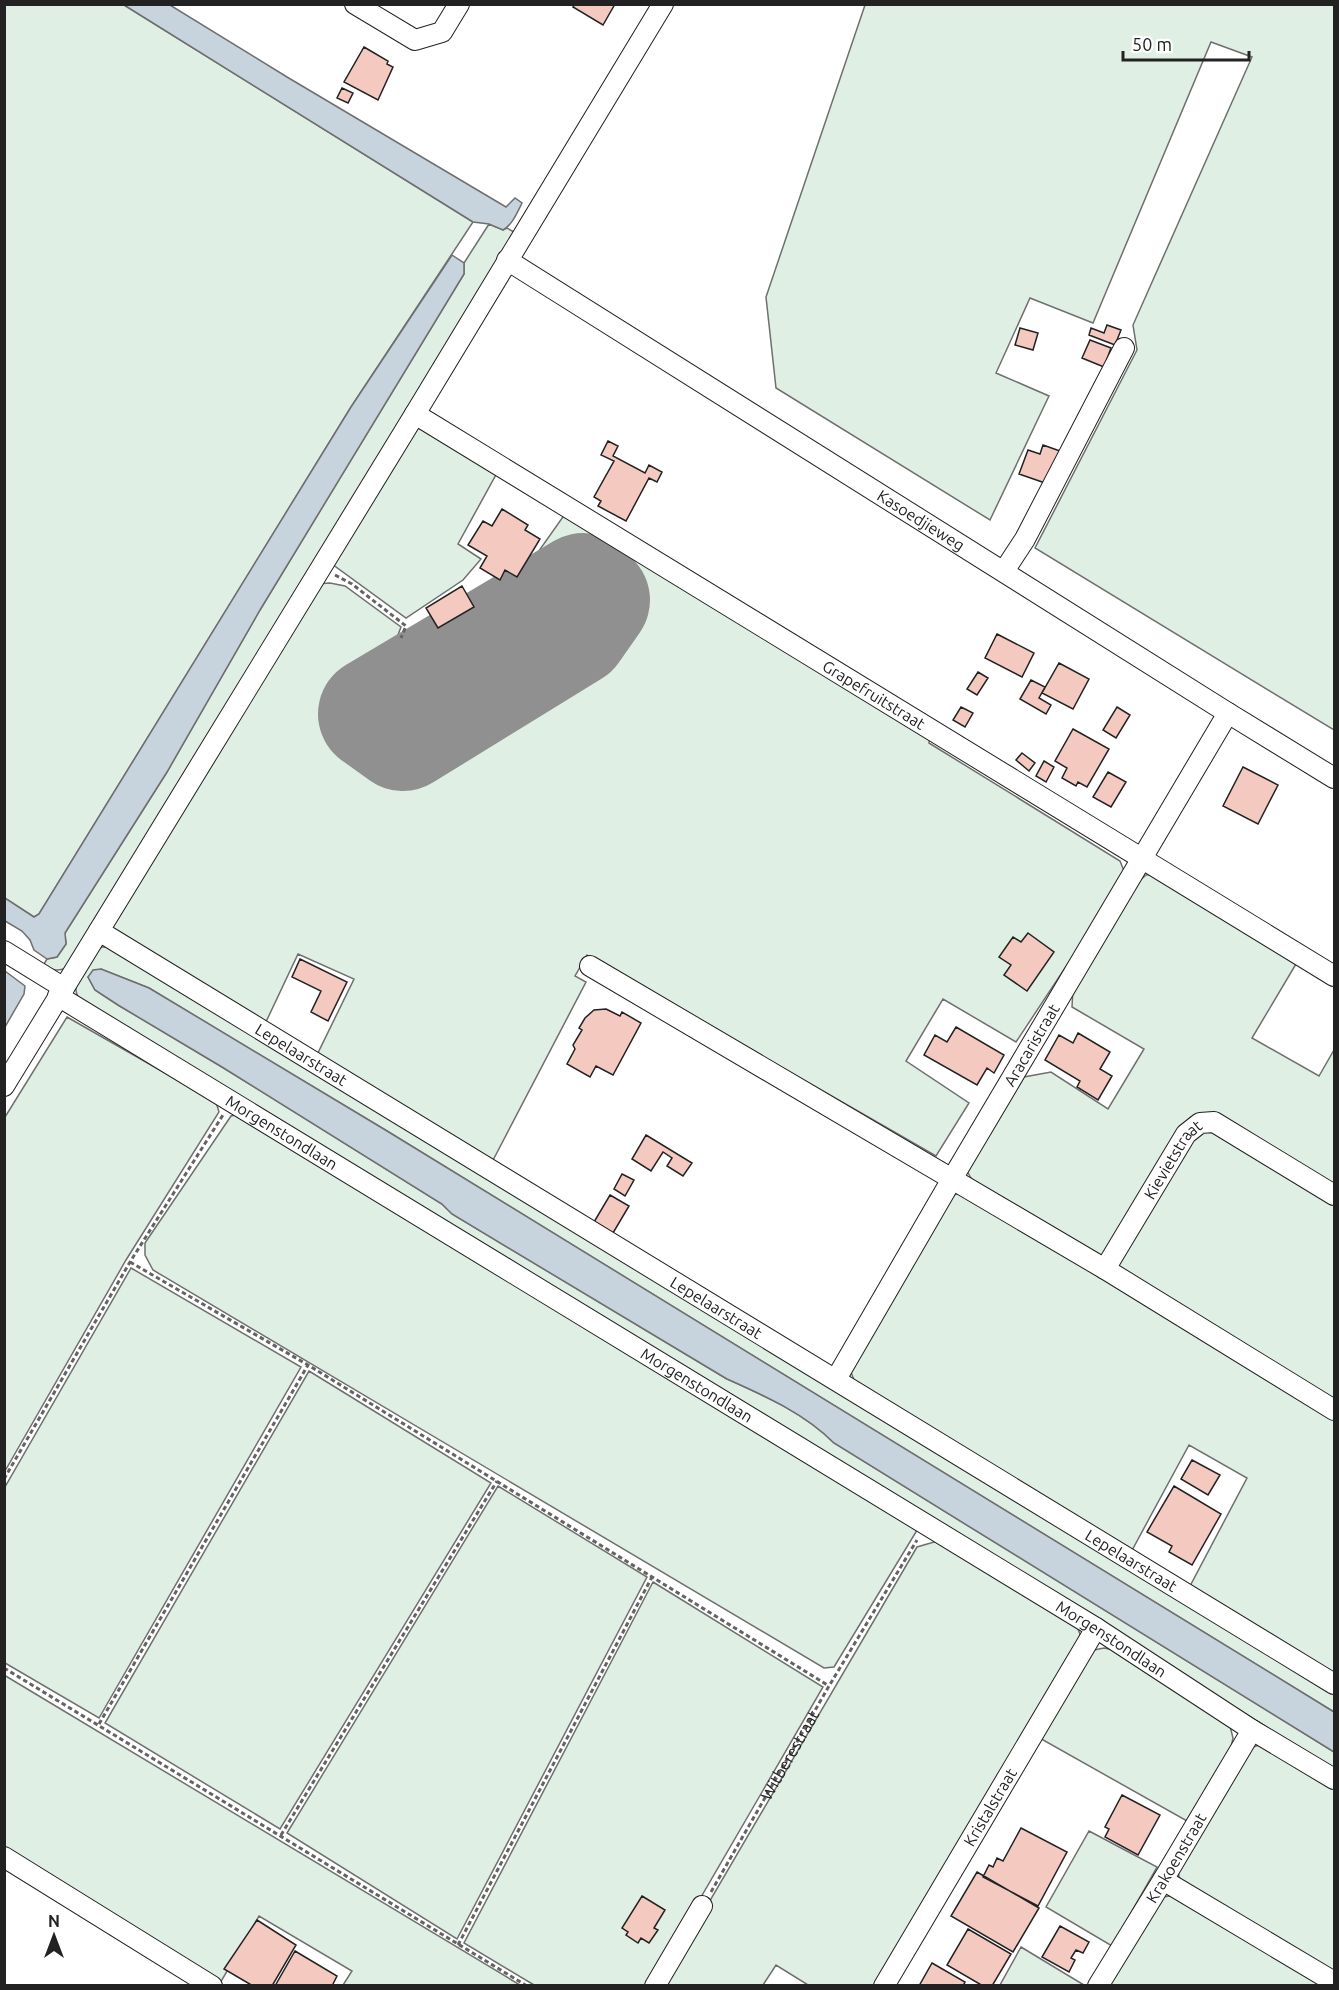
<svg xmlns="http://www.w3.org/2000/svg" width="1339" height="1990" font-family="Ubuntu,sans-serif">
<rect width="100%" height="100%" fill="#fff"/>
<path fill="#e0efe3" stroke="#6f6f6f" stroke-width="1.5" d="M4,5H124L473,222L351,407L39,914L34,917L4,898Z
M865,5H1334V730L1035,548L1137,350L1133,325L1252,57L1211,42L1093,323L1030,298L996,373L1049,396L990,520L776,388L766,297Z
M489,224L503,230L507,228L519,235L66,968C57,972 51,970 44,964L47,959L57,957L66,944L65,933L167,772L260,610L464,274V263Z
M419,421L498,471L458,544L481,559L463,580L406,618L332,564Z
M565,514L930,735L929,743L1120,861L1126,876L1016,1042L943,999L906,1061L969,1103L936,1156L587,955L575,976L586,982L491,1164L315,1059L354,979L298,954L265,1024L112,934L111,922L316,584L330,583L345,586L401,627L396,640L434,674L369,713L404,737L576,632L598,598L584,584L544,609L514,586Z
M1159,874L1299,959L1252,1038L1319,1076L1334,1050V1189L1214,1115L1191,1117L1183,1125L1102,1263L975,1185L967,1171L1024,1077L1051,1072L1108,1109L1144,1049L1072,1007L1073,987L1136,884L1146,875Z
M102,947H110L1334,1690V1712L387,1131L149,988L101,969L88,977L95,990L118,1005L222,1067L442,1204L452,1214L727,1379C765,1396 804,1413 834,1443L1334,1752V1768L79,999C78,997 76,992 76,990C75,979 93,953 102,947Z
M67,1017L216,1102L219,1112L126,1260L5,1471V1117Z
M240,1114L919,1527L834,1667L824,1668L153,1270L145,1255V1243L231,1116Z
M1212,1128L1334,1203V1404L1112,1266L1188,1136Z
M956,1194H968L1334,1417V1678L1189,1588L1247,1478L1189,1445L1130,1554L854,1380L849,1367L947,1201Z
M131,1268L301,1367L99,1718L5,1663V1487Z
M309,1371L491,1483L280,1829L105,1723Z
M498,1486L647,1577L457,1939L287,1833Z
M941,1540L1076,1624L1080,1634L1079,1646L874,1985H808L776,1965L763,1985L660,1986L917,1547Z
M653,1582L823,1687L650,1985H534L464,1943Z
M1104,1648L1114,1650L1230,1726L1233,1738L1231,1748L1187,1821L1036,1736L1094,1650Z
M4,1675L520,1985H343L352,1971L259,1916L219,1985L5,1852Z
M1262,1744L1334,1787V1974L1184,1883L1179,1877L1178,1868L1247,1749Z
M1089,1831L1157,1867L1112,1946L1046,1907Z
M1170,1896H1178L1326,1986H1105L1162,1897Z
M1021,1947L1084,1985H1000Z"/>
<path fill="#c7d3dd" stroke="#6f6f6f" stroke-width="1.5" d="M124,5H170L287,77L506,207L515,198L522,203C517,213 512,225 503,230L489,224L473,222Z
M452,255L464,263V274L260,610L167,772L65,933L66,944L57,957L47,959L34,950L30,940L22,931L5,921V898L34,917L39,914L351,407Z
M101,969L149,988L387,1131L1334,1712V1752L834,1443C804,1413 765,1396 727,1379L452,1214L442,1204L222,1067L118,1005L95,990L88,977L93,970Z
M5,971L25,986L24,994L5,1027Z"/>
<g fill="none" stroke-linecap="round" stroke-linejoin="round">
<path stroke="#909090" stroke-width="114" d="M583,590L593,600L572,630L403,734L375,714Z"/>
</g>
<path fill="#f3c9c0" stroke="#222" stroke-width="1.5" d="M575,4H615L603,25L573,7Z
M364,47L388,61L387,64L393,67L378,100L344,82Z
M342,88L353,93L348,103L337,98Z
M1107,325L1121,330L1115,345L1089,335L1091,328L1104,333Z
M1020,328L1038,333L1033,350L1015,345Z
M1090,340L1111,348L1104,367L1082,358Z
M608,441L618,446L613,456L645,473L649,465L662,472L657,482L649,478L626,521L598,506L601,501L594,497L614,461L601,455Z
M1043,445L1060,451L1048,484L1019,474L1028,450L1040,454Z
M502,509L528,525L525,530L540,539L517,577L505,570L500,580L480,568L487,556L468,545L483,521L492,526Z
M462,586L474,607L438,628L426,608Z
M997,634L1034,653L1022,677L985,658Z
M1059,663L1089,679L1073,709L1042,693Z
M978,672L988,678L977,695L967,689Z
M1031,680L1045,687L1039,698L1051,705L1046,714L1020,699Z
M961,707L973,713L965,727L953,720Z
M1117,707L1130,715L1116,738L1103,730Z
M1073,729L1109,749L1087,787L1078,782L1076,786L1062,778L1067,768L1055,761Z
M1022,753L1035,763L1029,771L1016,760Z
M1044,761L1054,767L1046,782L1036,776Z
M1243,767L1278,785L1258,824L1223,806Z
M1108,772L1126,782L1111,807L1093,797Z
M1028,933L1054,952L1027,991L1004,975L1011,965L999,957L1013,937L1021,942Z
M300,959L347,982L328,1021L311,1012L321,991L292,977Z
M606,1009L620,1016L622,1012L641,1023L613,1075L596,1066L590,1077L567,1064L575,1049L573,1045L582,1030L579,1028L585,1018L594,1010Z
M956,1027L1004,1055L994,1073L987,1068L977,1085L924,1055L935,1035L947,1042Z
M1078,1033L1110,1052L1100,1069L1112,1076L1098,1100L1077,1087L1080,1081L1045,1060L1059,1035L1073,1043Z
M646,1135L692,1163L683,1176L667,1166L672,1158L663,1152L651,1171L632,1159Z
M622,1174L634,1180L625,1196L614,1189Z
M610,1195L629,1206L613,1233L594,1222Z
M1192,1460L1220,1475L1208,1495L1181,1479Z
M1174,1486L1221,1514L1192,1565L1169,1552L1172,1546L1147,1532Z
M1122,1795L1160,1815L1138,1855L1105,1837L1109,1829L1105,1827Z
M1021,1828L1067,1852L1038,1906L983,1877L989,1865L993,1867L997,1858L1003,1861Z
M977,1872L1039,1908L1013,1952L951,1916Z
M642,1896L665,1910L654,1928L658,1930L649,1943L641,1938L638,1943L626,1935L628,1932L622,1928Z
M257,1920L296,1945L272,1986H253L224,1969Z
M1060,1926L1089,1942L1083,1953L1076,1950L1071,1958L1075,1960L1069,1972L1042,1957Z
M968,1929L1011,1954L992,1986H983L947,1965Z
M295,1951L337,1976L332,1986H275Z
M932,1963L965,1982L963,1986H919Z"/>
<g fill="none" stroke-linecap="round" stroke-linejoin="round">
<g stroke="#222" stroke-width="22">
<g id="minor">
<path d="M355,4L415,40L442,32L459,4"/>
<path id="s2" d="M507,260L1228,713L1334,778"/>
<path id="s3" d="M415,414L1334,976"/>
<path d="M1004,571L1025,539L1124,348"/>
<path id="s4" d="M99,931L1334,1684"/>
<path d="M4,951L64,988"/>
<path d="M590,966L1105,1269L1334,1410"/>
<path id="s5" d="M58,996L1096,1628L1252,1730L1334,1779"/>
<path d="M4,1086L415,414L663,4"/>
<path id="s6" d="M1105,1269L1186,1134L1200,1123L1214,1122L1334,1195"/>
<path id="s7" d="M836,1379L952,1179L1228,713"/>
<path d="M4,1857L212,1986"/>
<path d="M1163,1880L1334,1982"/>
<path d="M655,1986L702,1906"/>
<path id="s8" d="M884,1986L1096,1628"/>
<path id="s9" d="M1098,1986L1163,1880L1252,1730"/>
</g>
</g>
<g stroke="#646464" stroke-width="3" stroke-dasharray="4.5 3" stroke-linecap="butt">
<path d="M335,575L352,584L406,626L401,638"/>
<path d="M130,1262L308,1365L829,1686"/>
<path d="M4,1479L130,1262L223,1115"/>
<path d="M4,1668L527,1986"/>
<path d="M99,1724L308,1365"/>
<path d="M281,1835L497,1481"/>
<path id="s1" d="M711,1892L829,1686L917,1540"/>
<path d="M458,1945L652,1577"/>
</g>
<use href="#minor" stroke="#fff" stroke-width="20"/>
</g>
<g text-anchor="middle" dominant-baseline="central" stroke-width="4.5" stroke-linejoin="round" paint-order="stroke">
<g font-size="16" fill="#222" stroke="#fff">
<text stroke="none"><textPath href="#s2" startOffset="489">Kasoedjieweg</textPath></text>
<text stroke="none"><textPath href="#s3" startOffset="538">Grapefruitstraat</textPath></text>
<text stroke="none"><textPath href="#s7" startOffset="387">Aracaristraat</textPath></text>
<text stroke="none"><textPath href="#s4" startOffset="237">Lepelaarstraat</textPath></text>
<text stroke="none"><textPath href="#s5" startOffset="262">Morgenstondlaan</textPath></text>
<text stroke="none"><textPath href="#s6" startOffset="129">Kievietstraat</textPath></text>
<text stroke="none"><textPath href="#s4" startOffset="723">Lepelaarstraat</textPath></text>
<text stroke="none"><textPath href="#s5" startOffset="748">Morgenstondlaan</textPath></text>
<text stroke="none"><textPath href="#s4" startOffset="1209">Lepelaarstraat</textPath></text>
<text stroke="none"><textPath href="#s5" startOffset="1234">Morgenstondlaan</textPath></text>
<text stroke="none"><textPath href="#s1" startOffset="158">Witberestraat</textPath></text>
<text stroke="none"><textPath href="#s8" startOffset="208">Kristalstraat</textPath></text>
<text stroke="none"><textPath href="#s9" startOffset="150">Krakoenstraat</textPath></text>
</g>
</g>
<rect width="1339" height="1990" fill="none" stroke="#222222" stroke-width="12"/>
<g transform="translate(54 1936)" stroke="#ffffff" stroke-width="4.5" paint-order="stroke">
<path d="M0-4.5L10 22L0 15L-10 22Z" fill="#222222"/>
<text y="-9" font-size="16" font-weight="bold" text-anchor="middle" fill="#222222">N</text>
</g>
<path d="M1123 51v9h126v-9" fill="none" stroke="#222222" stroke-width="3"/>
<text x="1132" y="51" font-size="18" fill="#222222" stroke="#ffffff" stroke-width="4.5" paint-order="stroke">50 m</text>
</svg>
